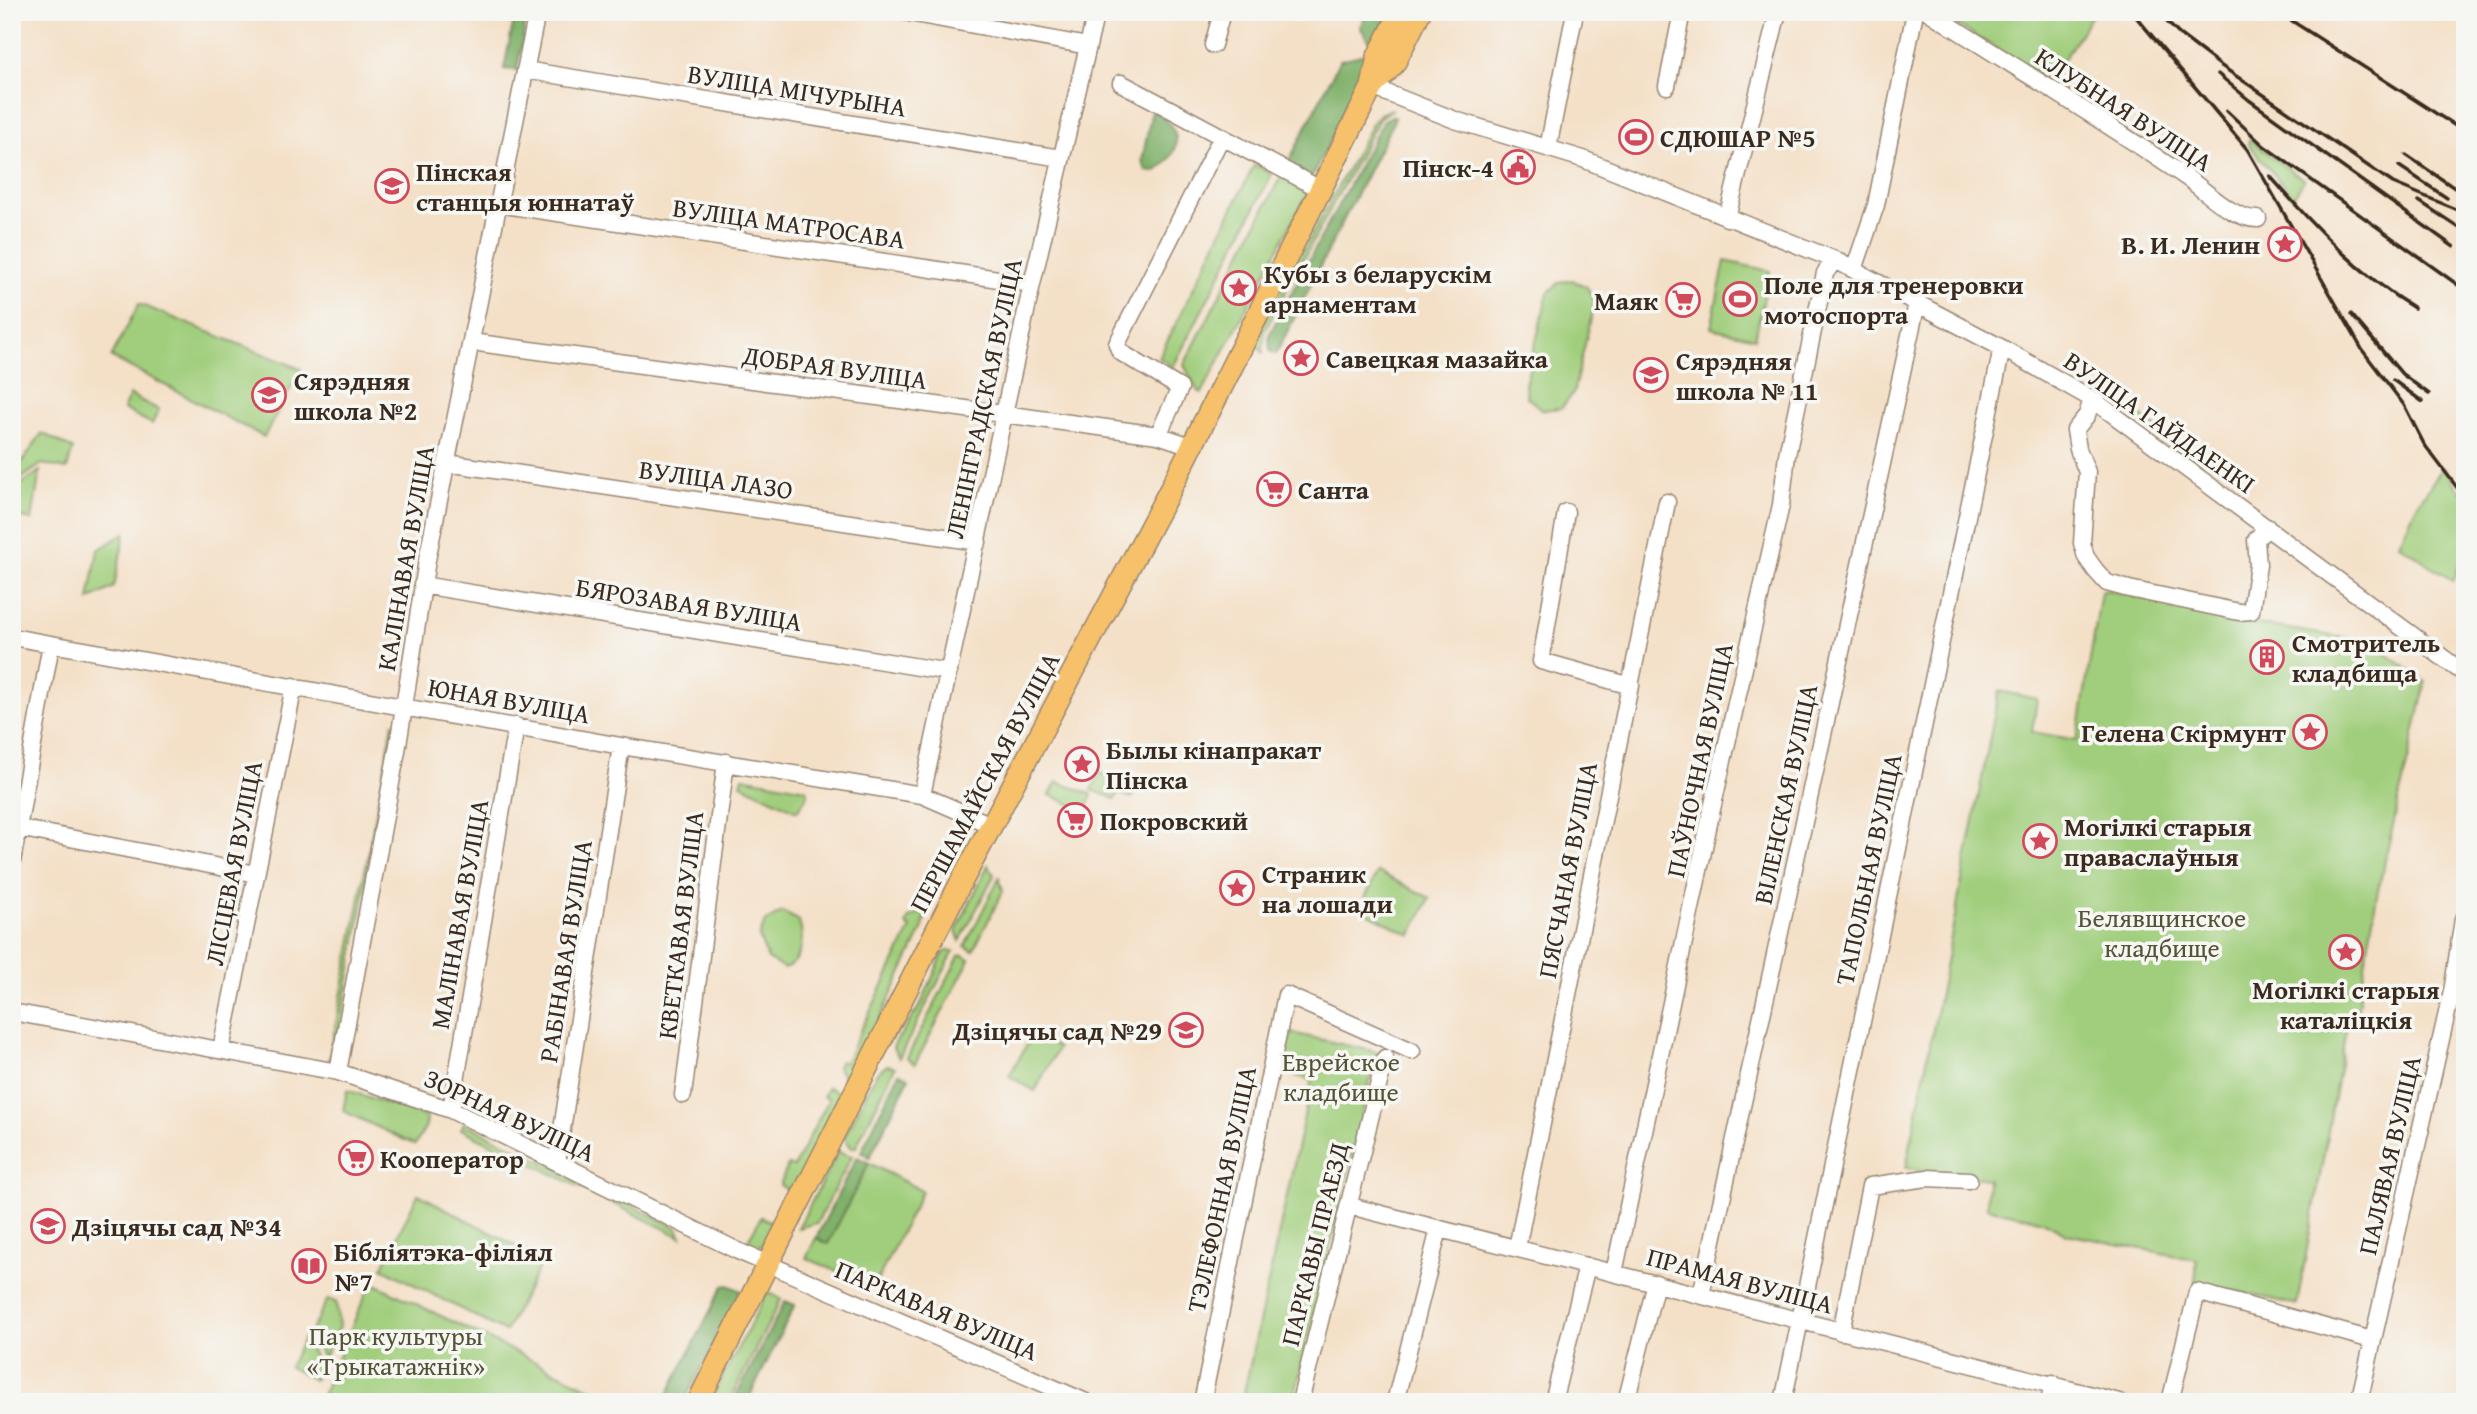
<svg xmlns="http://www.w3.org/2000/svg" width="2477" height="1414" font-family="'Gentium Book Plus',serif">
<rect width="100%" height="100%" fill="#f6f6f2"/>
<filter id="ink" filterUnits="userSpaceOnUse"><feTurbulence type="fractalNoise" baseFrequency=".0143" numOctaves="2"/><feDisplacementMap in="SourceGraphic" scale="14" xChannelSelector="R" yChannelSelector="G"/><feConvolveMatrix kernelMatrix="1 2 1 2 8 2 1 2 1" color-interpolation-filters="sRGB"/></filter>
<filter id="wash" filterUnits="userSpaceOnUse"><feTurbulence type="fractalNoise" baseFrequency=".00686" numOctaves="4" result="noise"/><feDisplacementMap in="SourceGraphic" scale="28" xChannelSelector="R" yChannelSelector="G"/><feGaussianBlur stdDeviation="1.57" result="paint"/><feColorMatrix in="noise" values="0 0 0 0 0 0 0 0 0 0 0 0 0 0 0 0 0 1.4 0 .05"/><feComposite in="paint" operator="in"/></filter>
<g filter="url(#wash)">
<rect width="100%" height="100%" fill="#f4e0c7"/>
<path fill="#a0ce7b" stroke="#6e7c4c" stroke-width="2" d="M1936,12H2094L2050,81Z
M1393,109L1380,117L1264,332L1263,353L1256,343V337L1373,122L1381,113Z
M2249,139L2304,180L2293,197L2248,144Z
M1254,165L1272,174L1173,367L1159,358Z
M1282,174L1307,190V194L1202,393L1197,390L1184,365Z
M1725,261L1770,271L1755,338L1711,328Z
M1572,280L1587,287L1595,302L1573,394L1561,408L1542,410L1527,397L1525,385L1548,293L1560,282Z
M139,304L301,369L264,437L111,357Z
M2098,387L2195,454L2201,462L2190,459L2099,393Z
M130,395L159,410L152,424L123,409Z
M42,433L73,449L67,469L42,464L12,485V477Z
M2443,467L2465,497V552L2453,581L2399,544L2417,505Z
M40,471L32,520L12,516V491Z
M125,533L114,587L89,600L98,550Z
M2107,590L2251,623L2370,642L2426,682L2377,895L2356,1018L2347,1024L2297,1305L2195,1282L2197,1260L2067,1234L2043,1221L1987,1208L1988,1179L1906,1168L1999,691L2037,699L2032,732L2077,740L2101,592Z
M393,723H395L335,1057L329,1060Z
M1099,773L1137,786L1132,798L1119,793L1115,799L1092,790Z
M743,777L806,789L808,795L797,811L741,784Z
M1057,782L1092,794L1086,811L1050,795Z
M988,865L994,875L960,941L956,931Z
M1378,872L1430,898L1411,935L1359,909Z
M999,878L1003,891L973,951L965,946Z
M926,911L923,928L854,1073L844,1077L837,1067L840,1061L845,1063L911,928L906,925L909,918Z
M782,912L798,920C805,936 803,962 784,969L768,959L759,937L765,922Z
M947,951H954L899,1058L893,1048L895,1043L921,1004L943,954Z
M963,955L970,959L915,1064L907,1058L959,956Z
M1292,1033L1377,1052L1293,1402H1242L1312,1080L1279,1071Z
M1033,1034L1058,1048L1035,1091L1009,1076Z
M887,1065L895,1067L856,1147L852,1148L844,1138L876,1074Z
M828,1087L842,1095L795,1188L790,1191L780,1185L788,1165L794,1167L829,1099L823,1096Z
M347,1090L427,1117L426,1126L415,1145L343,1111Z
M464,1123L677,1228L681,1237L461,1129Z
M838,1152L852,1156L817,1223L798,1228Z
M869,1163L922,1191L874,1287L806,1258L816,1238L828,1243Z
M418,1194L543,1260L505,1332L382,1268Z
M761,1217L774,1223L764,1244L751,1249L745,1246Z
M371,1282L618,1402H328L321,1398Z
M767,1292L781,1299L729,1402H710Z
M328,1299L336,1302L339,1327L323,1359L311,1331Z
M305,1336L319,1369L314,1380L289,1367Z"/>
<path fill="#80b16b" stroke="#5e6e44" stroke-width="2" d="M1367,12H1393L1374,48L1360,27Z
M515,14L527,16L517,70L504,69Z
M1365,54L1370,57L1314,174L1310,177L1286,167L1340,60Z
M1152,110C1183,128 1184,151 1155,172L1146,170L1142,161Z
M1392,116L1395,118L1276,354L1270,351L1269,335L1383,121Z
M899,1073L909,1078L870,1157L861,1152Z
M857,1157L869,1163L828,1244L816,1238Z
M728,1285L741,1291L684,1402H664L723,1286Z
M785,1301L795,1305L747,1402H733Z"/>
</g>
<g filter="url(#ink)">
<g fill="none" stroke-linecap="round" stroke-linejoin="round">
<g stroke="#988572" stroke-width="19">
<path id="minor" d="M904,12L1088,46
M1929,12C2016,68 2105,121 2190,180C2208,193 2235,220 2258,219
M1213,45L1222,12
M525,70L1061,158
M1121,83L1320,189
M1667,86L1682,12
M1372,87L1455,120L1583,159L1835,260L2002,348L2092,399L2465,674
M1548,148L1575,12
M498,204L1032,284
M1727,218L1778,12
M1854,270L1876,205L1915,12
M471,342L1158,435L1191,446
M2092,399L2087,415L2075,430L2078,449L2087,472L2082,543L2086,557L2096,571L2107,583L2129,589L2239,612L2251,611L2258,565L2256,540L2267,527
M1158,435L1180,388L1120,352L1117,344L1221,138
M447,463L978,542
M1566,512L1541,661L1631,686
M422,585L949,672
M12,637L621,746L922,795L991,825
M922,795L1032,284L1096,12
M18,828L256,874
M12,862L51,644
M12,1012L338,1072L451,1110L738,1251L1086,1402
M221,1050L294,686
M338,1072L398,745L427,560L537,12
M683,1095L726,762
M451,1110L516,726
M557,1162L621,746
M1350,1206L2119,1402
M1517,1248L1667,502
M1614,1273L1712,809L1781,505L1787,455L1825,273L1835,260
M1701,1295L1917,303
M1841,1332L1870,1186L1927,1178L1969,1180
M1204,1393L1286,995L1412,1051
M1300,1402L1385,1058
M1395,1402L1439,1229
M1553,1402L1587,1266
M1626,1402L1656,1283
M1783,1402L2002,348
M2049,1402L2053,1383
M2170,1402L2197,1292L2372,1340
M2359,1402L2453,986L2463,919"/>
</g>
<g stroke="#988572" stroke-width="24">
<path id="major" d="M1372,87L1394,64L1420,12
M698,1402L956,892L1170,490L1372,87L1378,56L1401,12"/>
</g>
<use href="#minor" stroke="#fff" stroke-width="16"/>
<use href="#major" stroke="#f6c16b" stroke-width="21"/>
<path stroke="#3b2a1e" stroke-width="3.5" d="M2132,12L2247,149L2363,351L2404,405L2424,444L2465,498
M2157,12L2179,34L2220,65L2393,183L2465,213
M2278,12L2465,132
M2218,74L2249,100L2454,247
M2227,111L2264,146L2465,290
M2406,155L2465,195
M2399,166L2447,198
M2270,176C2313,225 2358,274 2414,308
M2419,201L2464,231
M2351,314L2402,374L2429,394
M2393,380L2423,402"/>
</g>
</g>
<defs>
<g id="stadium-ring" transform="scale(1.75)"><circle r="9.5" fill="#f6f6f2" stroke="#d1495b" stroke-width="1.5"/><path d="M0-5a6.5 5 0 1 0 0 10a6.5 5 0 1 0 0-10ZM-3.5-1.8h7v3.6h-7Z" fill="#d1495b"/></g>
<g id="civic-ring" transform="scale(1.75)"><circle r="9.5" fill="#f6f6f2" stroke="#d1495b" stroke-width="1.5"/><path d="M-.6-6.5H3V-4.5H.6V-3L4-1V1h2V6H-6V1h2V-1L-.6-3ZM-1.2 2.5V6h2.4V2.5Z" fill="#d1495b"/></g>
<g id="school-ring" transform="scale(1.75)"><circle r="9.5" fill="#f6f6f2" stroke="#d1495b" stroke-width="1.5"/><path d="M0-5L7-2L0 1L-7-2ZM-4 1L0 2.5L4 1V4Q0 6-4 4Z" fill="#d1495b"/></g>
<g id="sight-ring" transform="scale(1.75)"><circle r="9.5" fill="#f6f6f2" stroke="#d1495b" stroke-width="1.5"/><path d="M0-6L1.8-2.2L6-1.7L2.9 1.2L3.7 5.4L0 3.3L-3.7 5.4L-2.9 1.2L-6-1.7L-1.8-2.2Z" fill="#d1495b"/></g>
<g id="supermarket-ring" transform="scale(1.75)"><circle r="9.5" fill="#f6f6f2" stroke="#d1495b" stroke-width="1.5"/><path d="M-6-5.5h2.5l.6 2H6L4.5 2H-2.5L-4.4-4H-6ZM-1.5 3.2a1.3 1.3 0 1 0 .1 0ZM3 3.2a1.3 1.3 0 1 0 .1 0Z" fill="#d1495b"/></g>
<g id="building-ring" transform="scale(1.75)"><circle r="9.5" fill="#f6f6f2" stroke="#d1495b" stroke-width="1.5"/><path d="M-4-6H4V6H1V3H-1V6H-4ZM-2.5-4.3h1.7v1.8h-1.7ZM.8-4.3h1.7v1.8H.8ZM-2.5-1h1.7V.8h-1.7ZM.8-1h1.7V.8H.8Z" fill="#d1495b"/></g>
<g id="library-ring" transform="scale(1.75)"><circle r="9.5" fill="#f6f6f2" stroke="#d1495b" stroke-width="1.5"/><path d="M-6-4Q-3-5.5-.7-3.5V5Q-3 3-6 4ZM6-4Q3-5.5 .7-3.5V5Q3 3 6 4Z" fill="#d1495b"/></g>
</defs>
<g fill-rule="evenodd">
<use href="#stadium-ring" x="1636" y="137"/>
<use href="#civic-ring" x="1518" y="167"/>
<use href="#school-ring" x="392" y="186"/>
<use href="#sight-ring" x="2285" y="244"/>
<use href="#sight-ring" x="1239" y="288"/>
<use href="#stadium-ring" x="1740" y="299"/>
<use href="#supermarket-ring" x="1683" y="300"/>
<use href="#sight-ring" x="1301" y="358"/>
<use href="#school-ring" x="1651" y="375"/>
<use href="#school-ring" x="269" y="395"/>
<use href="#supermarket-ring" x="1274" y="489"/>
<use href="#building-ring" x="2267" y="657"/>
<use href="#sight-ring" x="2310" y="732"/>
<use href="#sight-ring" x="1082" y="764"/>
<use href="#supermarket-ring" x="1075" y="820"/>
<use href="#sight-ring" x="2040" y="841"/>
<use href="#sight-ring" x="1237" y="888"/>
<use href="#sight-ring" x="2346" y="952"/>
<use href="#school-ring" x="1186" y="1030"/>
<use href="#supermarket-ring" x="356" y="1158"/>
<use href="#school-ring" x="48" y="1226"/>
<use href="#library-ring" x="309" y="1266"/>
</g>
<g text-anchor="middle" dominant-baseline="central" stroke-width="7" stroke-linejoin="round" paint-order="stroke">
<g font-size="26" fill="#3b2a1e" stroke="#f6f6f2">
<text transform="translate(797 90) rotate(9)">ВУЛІЦА МІЧУРЫНА</text>
<text transform="translate(2124 109) rotate(33)">КЛУБНАЯ ВУЛІЦА</text>
<text transform="translate(789 223) rotate(8)">ВУЛІЦА МАТРОСАВА</text>
<text transform="translate(835 367) rotate(8)">ДОБРАЯ ВУЛІЦА</text>
<text transform="translate(983 398) rotate(-78)">ЛЕНІНГРАДСКАЯ ВУЛІЦА</text>
<text transform="translate(2160 422) rotate(35)">ВУЛІЦА ГАЙДАЕНКІ</text>
<text transform="translate(716 479) rotate(8)">ВУЛІЦА ЛАЗО</text>
<text transform="translate(405 558) rotate(-80)">КАЛІНАВАЯ ВУЛІЦА</text>
<text transform="translate(689 604) rotate(9)">БЯРОЗАВАЯ ВУЛІЦА</text>
<text transform="translate(509 700) rotate(10)">ЮНАЯ ВУЛІЦА</text>
<text transform="translate(1699 760) rotate(-78)">ПАЎНОЧНАЯ ВУЛІЦА</text>
<text transform="translate(984 782) rotate(-62)">ПЕРШАМАЙСКАЯ ВУЛІЦА</text>
<text transform="translate(1785 794) rotate(-78)">ВІЛЕНСКАЯ ВУЛІЦА</text>
<text transform="translate(233 863) rotate(-79)">ЛІСЦЕВАЯ ВУЛІЦА</text>
<text transform="translate(1868 869) rotate(-78)">ТАПОЛЬНАЯ ВУЛІЦА</text>
<text transform="translate(1567 870) rotate(-79)">ПЯСЧАНАЯ ВУЛІЦА</text>
<text transform="translate(459 914) rotate(-80)">МАЛІНАВАЯ ВУЛІЦА</text>
<text transform="translate(680 925) rotate(-83)">КВЕТКАВАЯ ВУЛІЦА</text>
<text transform="translate(565 951) rotate(-81)">РАБІНАВАЯ ВУЛІЦА</text>
<text transform="translate(510 1115) rotate(25)">ЗОРНАЯ ВУЛІЦА</text>
<text transform="translate(2389 1155) rotate(-77)">ПАЛЯВАЯ ВУЛІЦА</text>
<text transform="translate(1221 1189) rotate(-78)">ТЭЛЕФОННАЯ ВУЛІЦА</text>
<text transform="translate(1314 1244) rotate(-76)">ПАРКАВЫ ПРАЕЗД</text>
<text transform="translate(1740 1280) rotate(15)">ПРАМАЯ ВУЛІЦА</text>
<text transform="translate(937 1310) rotate(23)">ПАРКАВАЯ ВУЛІЦА</text>
</g>
<g font-size="26" font-weight="bold" fill="#3b2a1e" stroke="#f6f6f2" text-anchor="start">
<text x="1660" y="137">СДЮШАР №5</text>
<text x="1494" y="167" text-anchor="end">Пінск-4</text>
<text x="416" y="171">Пінская<tspan x="416" dy="30">станцыя юннатаў</tspan></text>
<text x="2260" y="244" text-anchor="end">В. И. Ленин</text>
<text x="1264" y="273">Кубы з беларускім<tspan x="1264" dy="30">арнаментам</tspan></text>
<text x="1764" y="284">Поле для тренеровки<tspan x="1764" dy="30">мотоспорта</tspan></text>
<text x="1658" y="300" text-anchor="end">Маяк</text>
<text x="1326" y="358">Савецкая мазайка</text>
<text x="1676" y="360">Сярэдняя<tspan x="1676" dy="30">школа № 11</tspan></text>
<text x="294" y="380">Сярэдняя<tspan x="294" dy="30">школа №2</tspan></text>
<text x="1298" y="489">Санта</text>
<text x="2292" y="642">Смотритель<tspan x="2292" dy="30">кладбища</tspan></text>
<text x="2286" y="732" text-anchor="end">Гелена Скірмунт</text>
<text x="1106" y="749">Былы кінапракат<tspan x="1106" dy="30">Пінска</tspan></text>
<text x="1100" y="820">Покровский</text>
<text x="2064" y="826">Могілкі старыя<tspan x="2064" dy="30">праваслаўныя</tspan></text>
<text x="1262" y="873">Страник<tspan x="1262" dy="30">на лошади</tspan></text>
<text x="2346" y="989" text-anchor="middle">Могілкі старыя<tspan x="2346" dy="30">каталіцкія</tspan></text>
<text x="1162" y="1030" text-anchor="end">Дзіцячы сад №29</text>
<text x="380" y="1158">Кооператор</text>
<text x="72" y="1226">Дзіцячы сад №34</text>
<text x="334" y="1251">Бібліятэка-філіял<tspan x="334" dy="30">№7</tspan></text>
</g>
<g font-size="26" fill="#545335" stroke="#f6f6f2">
<text x="2162" y="917">Белявщинское<tspan x="2162" dy="30">кладбище</tspan></text>
<text x="1341" y="1061">Еврейское<tspan x="1341" dy="30">кладбище</tspan></text>
<text x="396" y="1335">Парк культуры<tspan x="396" dy="30">«Трыкатажнік»</tspan></text>
</g>
</g>
<rect width="2477" height="1414" fill="none" stroke="#f6f6f2" stroke-width="42"/>
</svg>
